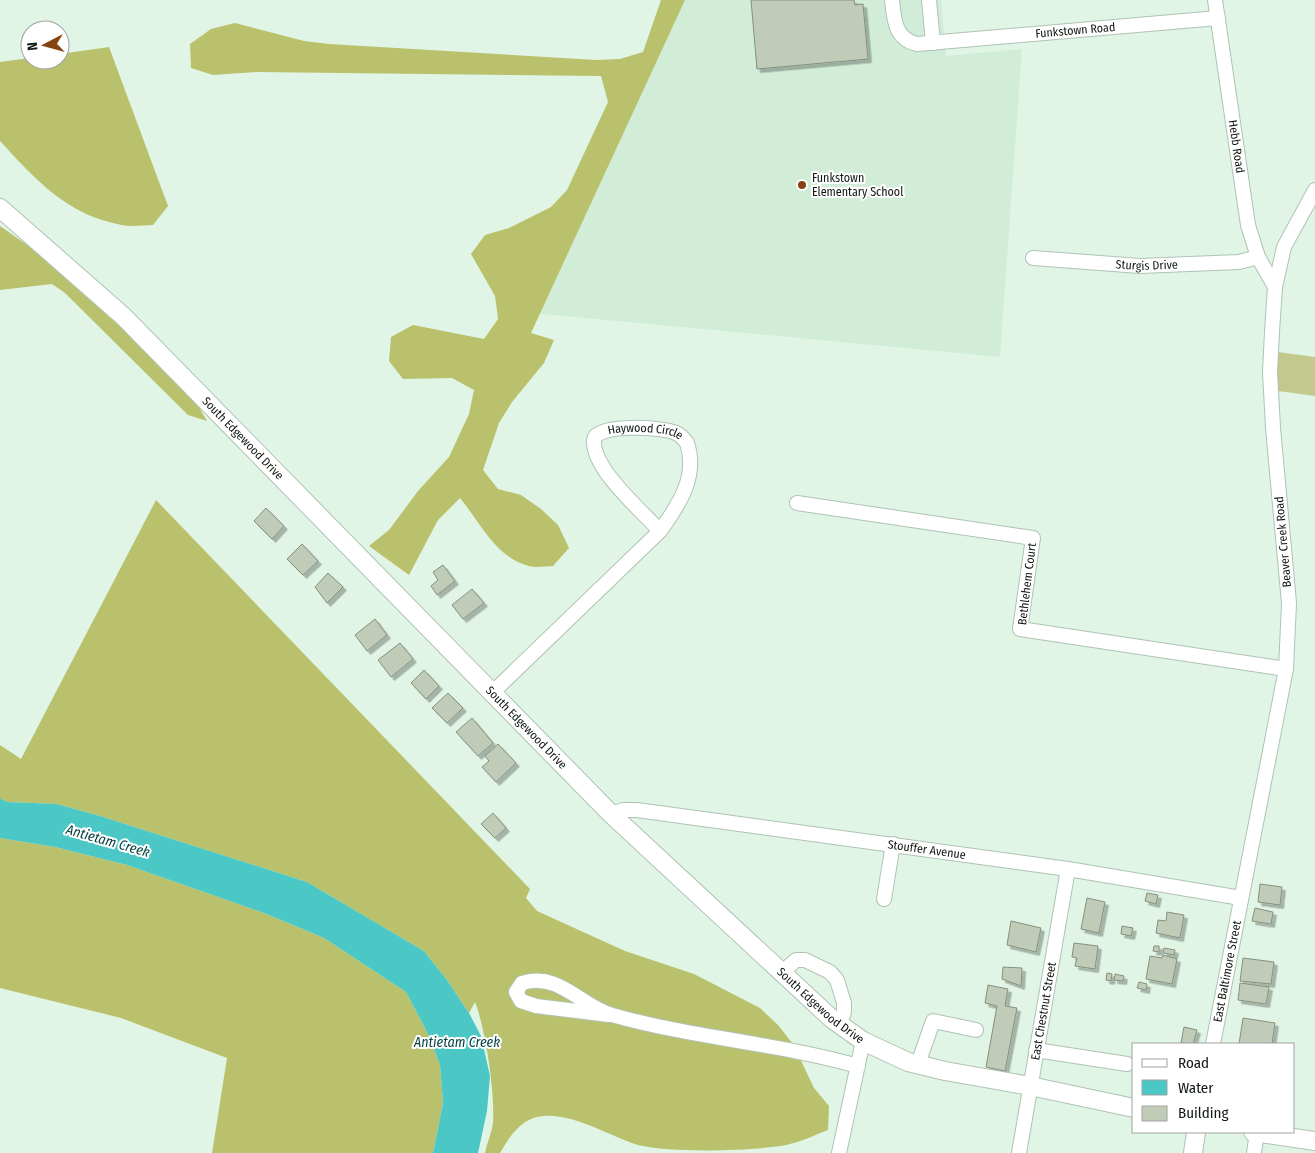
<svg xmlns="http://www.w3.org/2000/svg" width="1315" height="1153" font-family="'Fira Sans Condensed',sans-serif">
<defs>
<filter id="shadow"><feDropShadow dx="3.5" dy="3.5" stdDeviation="0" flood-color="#0004"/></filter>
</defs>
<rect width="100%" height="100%" fill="#e0f5e5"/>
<path fill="#d1edd8" d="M680,0H941L946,56L1022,49L1000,357L532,313Z"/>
<path fill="#c3c98c" d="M1278,352L1315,357V396L1278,391Z"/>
<path fill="#bac16c" d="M661,0H685L531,333L554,340L544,363L512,402L499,423L483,470L498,489L521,495L541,509L558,525L569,548L553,566C546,566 537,568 529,566C497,559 479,521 460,498L438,520L409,575L369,546L389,530L418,491L449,457L469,414L474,390L452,378L403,379L389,361L391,337L413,325L484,339L498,319L495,296L471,254L485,235L509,228L551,207L567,190L608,102L601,76L257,72L213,75L191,68L190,44L211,29L235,23L304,41L329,44L596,60L620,59L643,52Z
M109,47L168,206L153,225C143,225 132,227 122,225C67,215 36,180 0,141V62L30,58V60H60V54Z
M0,226L30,247L186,385L207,421L188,415L65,293L52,284L0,290Z
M156,500L530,889L526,898L537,911L625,951L694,974L760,1008L778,1025L793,1044L814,1088L829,1106L828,1130C813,1136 798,1143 781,1146C745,1151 672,1153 638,1145C609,1136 575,1114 544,1116C522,1117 510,1136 500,1153H485C487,1143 492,1132 493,1123C495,1092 486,1031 475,1002L469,1013L447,980L424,951L307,882L100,816L57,804L7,802L0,798V745L21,759Z
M0,838L55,847L127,865L264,913L324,938L406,992L428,1034L440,1065L443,1103L433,1153H212L227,1058L121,1018L0,988Z"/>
<path fill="#4bc8c6" d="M0,798L7,802L57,804L100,816L307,882L424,951L447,980L469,1013L481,1036L490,1076L487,1111L478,1153H433L443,1103L440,1065L428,1034L406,992L324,938L264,913L127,865L55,847L0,838Z"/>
<path fill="#c0ccb8" stroke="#85907d" filter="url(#shadow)" d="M751,0H854L855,5L863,4L868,59L757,69Z
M266,508L284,526L272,539L254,521Z
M302,544L318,561L303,575L287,559Z
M443,565L455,581L437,595L431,586L438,580L433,572Z
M328,573L343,587L327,603L315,587Z
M472,589L484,603L463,619L452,605Z
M375,619L387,635L367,651L355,635Z
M400,643L413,659L391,677L378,660Z
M424,670L439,686L426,699L411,683Z
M448,693L463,708L447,723L432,708Z
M472,718L493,743L478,756L456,732Z
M498,744L516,763L496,782L482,767L489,761L485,756Z
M493,813L506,828L495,838L481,824Z
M1260,884L1282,887L1280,905L1258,902Z
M1147,893L1158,895L1156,904L1145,901Z
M1087,898L1105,902L1099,933L1081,929Z
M1255,908L1273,912L1271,924L1252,921Z
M1167,912L1184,915L1180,938L1156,933L1158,920L1166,921Z
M1011,921L1041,928L1036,952L1007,945Z
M1122,926L1133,928L1131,936L1121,934Z
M1074,943L1098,946L1095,969L1075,966L1077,958L1072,957Z
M1154,946H1159V952L1153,951Z
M1164,948L1175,950L1174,955L1163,953Z
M1163,955L1177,959L1172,984L1146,979L1150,956L1162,958Z
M1243,958L1274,962L1271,984L1240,981Z
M1003,967L1022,968L1021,986L1002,979Z
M1107,973L1112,974L1111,981L1106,980Z
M1115,974L1124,976L1123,981L1114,980Z
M1139,982L1147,984L1146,990L1137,988Z
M1240,983L1269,987L1266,1004L1238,1000Z
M988,985L1008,989L1005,1006L1017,1008L1005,1071L986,1067L997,1006L985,1003Z
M1243,1018L1275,1023L1272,1044H1239Z
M1184,1027L1197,1030L1193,1044L1181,1043Z"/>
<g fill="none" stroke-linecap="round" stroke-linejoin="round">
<g stroke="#afc3b4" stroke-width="16">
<g id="minor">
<path id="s1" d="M892,0C894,20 895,39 917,44L1218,18"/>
<path d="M929,0L933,43"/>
<path id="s2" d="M1215,0L1248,225L1258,257L1275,287"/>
<path id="s3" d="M1033,258L1140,266L1239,262L1258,257"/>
<path d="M797,503L1033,538L1020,629L1286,669"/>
<path id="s4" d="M492,693L660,531C641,510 592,469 594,440C595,423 664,427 676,433C681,435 684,439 687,443C698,476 679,505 660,531"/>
<path id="s5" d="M611,814L623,810H637L1068,869L1241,898"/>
<path d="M884,899L893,844"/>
<path d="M781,973L796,960H805L830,972L837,980L844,1003V1012L840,1024"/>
<path d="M609,1015L536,1006L521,1001L516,992L522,983C558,971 582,1007 612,1015C693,1038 777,1043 858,1066"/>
<path id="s6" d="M1213,1044L1286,669L1289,603L1273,428L1270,372L1272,332L1275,287L1284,247L1315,190"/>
<path d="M1036,1050L1127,1064"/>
<path d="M918,1064L933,1021L976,1030"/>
<path d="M839,1153L863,1041"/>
<path id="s7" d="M1019,1153L1068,869"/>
<path d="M1254,1153L1257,1132"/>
</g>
</g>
<g stroke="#afc3b4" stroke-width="20">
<g id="major">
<path id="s8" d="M0,208L123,316L611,814L832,1019L863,1041L908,1062L945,1071L1030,1086L1134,1108"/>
<path d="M1253,1132L1315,1141"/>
<path d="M1193,1153L1196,1132"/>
</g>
</g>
<use href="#minor" stroke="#fff" stroke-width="14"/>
<use href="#major" stroke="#fff" stroke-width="18"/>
</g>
<circle fill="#854311" stroke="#fff" stroke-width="2" cx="802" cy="185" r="5"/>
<g text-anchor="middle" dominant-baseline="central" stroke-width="4" stroke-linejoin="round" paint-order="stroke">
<g font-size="12" fill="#101812" stroke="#fff">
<text stroke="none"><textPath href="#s1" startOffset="214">Funkstown Road</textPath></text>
<text stroke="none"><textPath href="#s2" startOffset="148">Hebb Road</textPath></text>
<text stroke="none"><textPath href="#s3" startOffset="114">Sturgis Drive</textPath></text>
<text stroke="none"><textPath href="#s4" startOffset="404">Haywood Circle</textPath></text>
<text stroke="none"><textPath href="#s8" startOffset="335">South Edgewood Drive</textPath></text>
<text transform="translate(1283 542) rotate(-95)">Beaver Creek Road</text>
<text transform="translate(1027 584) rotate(-83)">Bethlehem Court</text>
<text stroke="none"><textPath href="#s8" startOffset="740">South Edgewood Drive</textPath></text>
<text stroke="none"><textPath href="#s5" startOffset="319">Stouffer Avenue</textPath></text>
<text stroke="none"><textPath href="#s6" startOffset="74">East Baltimore Street</textPath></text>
<text stroke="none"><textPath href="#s8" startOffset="1145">South Edgewood Drive</textPath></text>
<text stroke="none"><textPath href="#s7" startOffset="144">East Chestnut Street</textPath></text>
</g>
<g font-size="12" fill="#101812" stroke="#fff" text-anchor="start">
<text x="812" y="178">Funkstown<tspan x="812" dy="14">Elementary School</tspan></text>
</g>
<g font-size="14" font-style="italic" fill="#084242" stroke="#fff">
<text transform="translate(108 841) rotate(16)">Antietam Creek</text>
<text x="457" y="1042">Antietam Creek</text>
</g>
</g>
<rect x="1132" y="1043" width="162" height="90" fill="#ffffff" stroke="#9fa3a0"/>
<rect x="1142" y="1059" width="25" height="8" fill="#ffffff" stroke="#9fa3a0"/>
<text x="1178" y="1068" font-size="15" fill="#101812">Road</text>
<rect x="1142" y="1080" width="25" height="15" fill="#4bc8c6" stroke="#9fa3a0"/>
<text x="1178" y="1093" font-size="15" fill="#101812">Water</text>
<rect x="1142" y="1106" width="25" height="15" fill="#c0ccb8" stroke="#9fa3a0"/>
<text x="1178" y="1118" font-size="15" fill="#101812">Building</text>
<g transform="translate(45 45) rotate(264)"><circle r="24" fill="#ffffff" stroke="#9fa3a0"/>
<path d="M0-4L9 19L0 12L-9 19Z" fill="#854311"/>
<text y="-8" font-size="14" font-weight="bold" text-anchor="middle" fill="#101812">N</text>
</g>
</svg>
